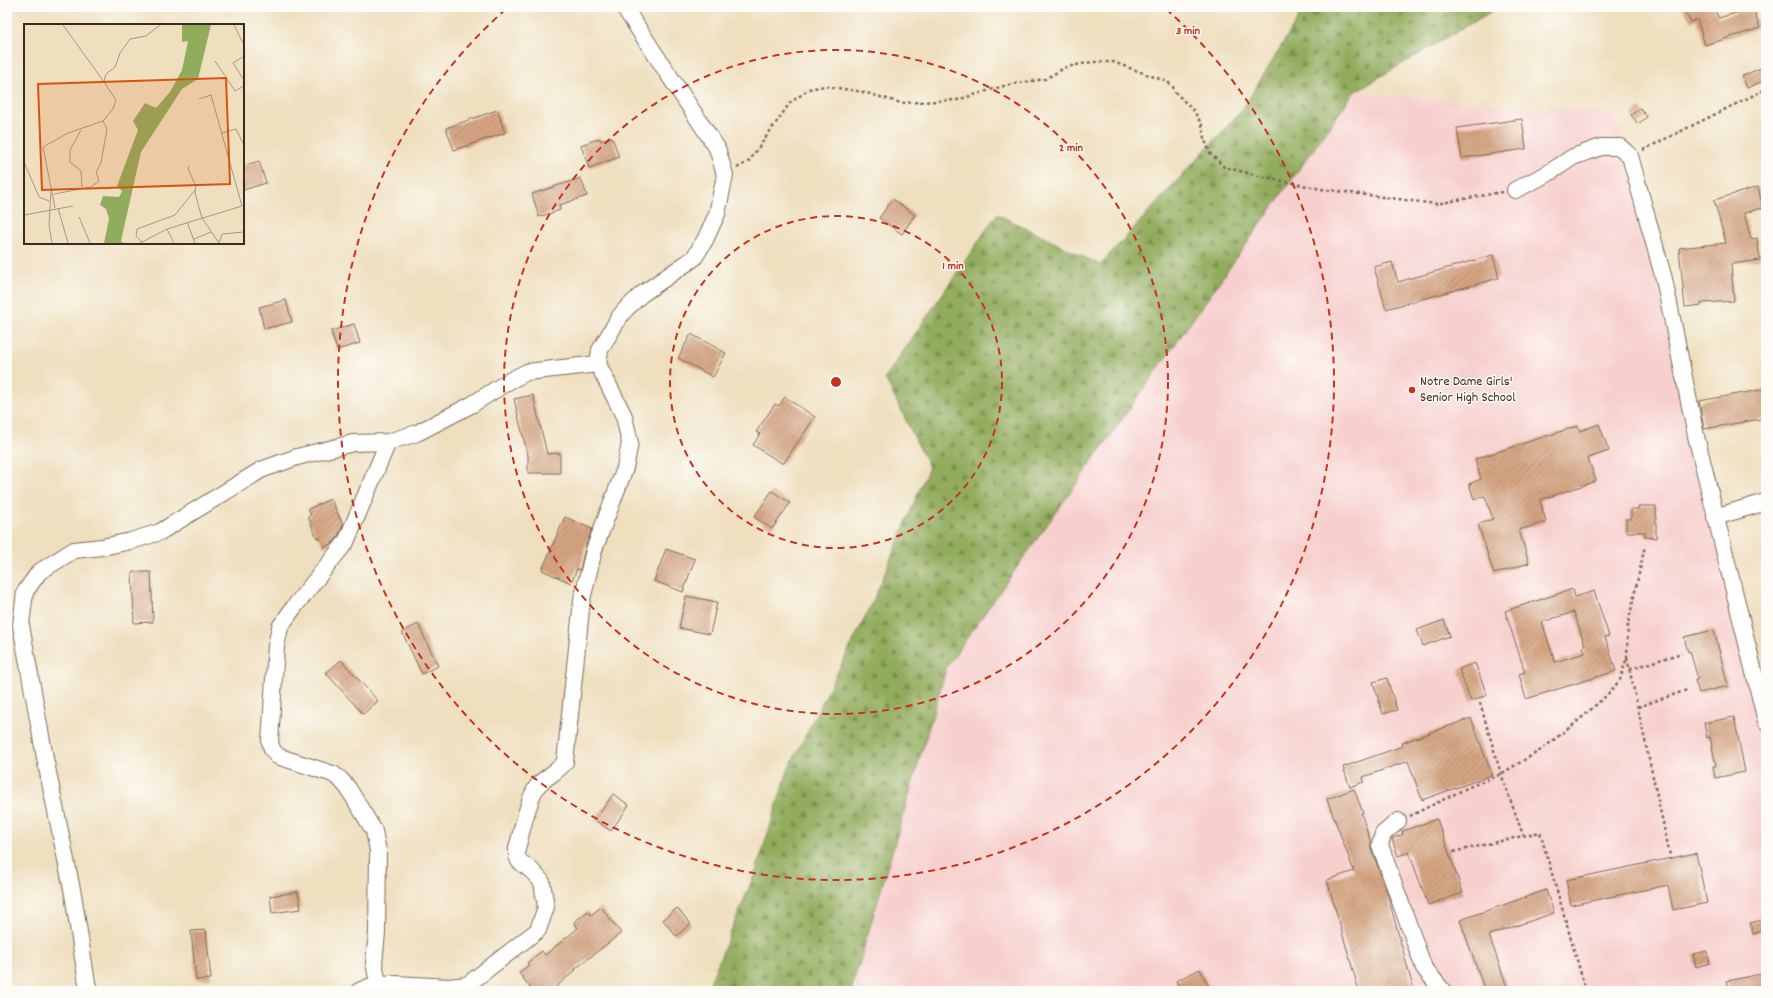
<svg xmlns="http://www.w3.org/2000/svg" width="1773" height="998" font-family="Dekko,sans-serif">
<defs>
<pattern id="forest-firs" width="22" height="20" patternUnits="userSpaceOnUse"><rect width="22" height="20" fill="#92ac5d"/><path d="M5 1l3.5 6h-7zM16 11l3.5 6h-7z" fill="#788c4c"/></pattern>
<pattern id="building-hatch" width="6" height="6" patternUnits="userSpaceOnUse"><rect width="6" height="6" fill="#d6a482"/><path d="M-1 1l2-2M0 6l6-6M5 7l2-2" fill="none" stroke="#af866a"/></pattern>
</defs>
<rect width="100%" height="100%" fill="#fdfcf7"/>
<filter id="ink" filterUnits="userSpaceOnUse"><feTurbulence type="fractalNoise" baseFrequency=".025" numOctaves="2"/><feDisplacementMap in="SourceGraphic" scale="8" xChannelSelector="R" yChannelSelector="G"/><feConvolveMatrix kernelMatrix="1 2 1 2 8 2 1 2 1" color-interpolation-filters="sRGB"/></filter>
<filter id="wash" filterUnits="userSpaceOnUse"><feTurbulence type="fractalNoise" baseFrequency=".012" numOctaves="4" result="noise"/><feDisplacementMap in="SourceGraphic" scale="16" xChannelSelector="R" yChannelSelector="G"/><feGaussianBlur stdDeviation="0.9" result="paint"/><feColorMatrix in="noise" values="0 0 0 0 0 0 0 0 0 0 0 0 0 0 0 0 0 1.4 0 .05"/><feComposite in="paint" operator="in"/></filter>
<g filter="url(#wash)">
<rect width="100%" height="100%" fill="#efdfbf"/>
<path fill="#f7d0ce" d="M1354,92L1615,114L1766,742V991H851L946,667Z"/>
<path fill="url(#forest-firs)" stroke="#666b3e" d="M1305,7H1499L1354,92L947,666L851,991H719L710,983L757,868L788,770L871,606L929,467L885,378L997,214L1100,265L1242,110Z"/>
<g id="blocks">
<path fill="url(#building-hatch)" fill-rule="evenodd" d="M1682,7H1717L1714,9L1719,18L1753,8L1760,28L1705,45L1697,19L1691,22Z
M1766,66V80L1747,88L1742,76Z
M1640,108L1647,117L1638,124L1631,115Z
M497,110L505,133L454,150L446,128Z
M1522,119L1526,149L1462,158L1457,128Z
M612,137L619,157L589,168L581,145L600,138L601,141Z
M259,161L266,183L243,190V166Z
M581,178L587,196L559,205L560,210L539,217L532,194Z
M1758,187L1763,208L1744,213L1751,239L1757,238L1760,260L1731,264L1734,301L1701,303L1702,305L1685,307L1679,248L1726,243L1714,200Z
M893,199L915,215L902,234L879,218Z
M1493,255L1499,278L1386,309L1374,267L1392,262L1398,282Z
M286,300L292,322L264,329L259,307Z
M354,324L360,343L337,350L331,331Z
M691,334L726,353L713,377L678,358Z
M1766,389V418L1704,429L1699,401Z
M533,395L547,454L560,453V473H528V456L514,399Z
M785,397L815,417L783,464L753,445L760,434L756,432L775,404L779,406Z
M1599,424L1609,451L1588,458L1596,481L1540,500L1546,522L1519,530L1529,563L1494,574L1478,524L1493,519L1485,496L1474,499L1469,484L1481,479L1475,459L1578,426L1580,431Z
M772,491L790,503L772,529L754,517Z
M331,499L343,525L338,537L333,543L324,547L320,538H317L308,517L311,515L308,509Z
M1639,506H1656V538L1645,537V532H1626V519H1631V509H1638Z
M565,517L592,529L585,548L580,570L577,569L571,583L542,570Z
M666,549L695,559L683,592L654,581Z
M132,572H151L153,622L134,623Z
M1573,589L1575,597L1594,591L1609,636L1605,637L1616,671L1526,699L1519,674L1525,672L1505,611ZM1574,612L1585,646L1583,647L1585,653L1555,662L1542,622Z
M686,596L717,602L710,634L679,628Z
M1444,620L1450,636L1423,646L1417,630Z
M418,624L438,666L422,674L402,632Z
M1714,630L1728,686L1699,693L1695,680L1698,679L1690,651L1688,652L1684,637Z
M341,660L378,701L363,714L326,673Z
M1475,663L1487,695L1471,701L1459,669Z
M1387,678L1397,710L1383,714L1373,682Z
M1734,717L1745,772L1715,778L1713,766H1716L1710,737L1707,738L1704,723Z
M1471,718L1492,775L1422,800L1408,761L1363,777L1364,782L1350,787L1343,767L1403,746L1402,743Z
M1354,789L1363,813H1361L1371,843V848L1386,889L1414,991H1359L1327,880L1354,871L1327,799Z
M613,794L629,805L611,831L595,820Z
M1437,819L1463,893L1428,905L1409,852L1398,856L1392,839L1403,834L1402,831Z
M1696,853L1707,903L1673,910L1668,885L1571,905L1566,880Z
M1546,890L1554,913L1489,935L1507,987L1494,991H1485L1460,920Z
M298,892L301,909L272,913L270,896Z
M601,907L621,933L575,969L576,970L551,991H533L519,973L529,965L527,963L542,951L545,955L578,928L574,922L588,911L591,915Z
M677,908L691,924L676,936L663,920Z
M1766,919V930L1753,934L1750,923Z
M206,930L211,979L196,980L191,931Z
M1707,951L1710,963L1696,967L1693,954Z
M1200,969L1211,991H1181L1176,981Z
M1766,973V991H1730L1727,981Z"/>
</g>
</g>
<g filter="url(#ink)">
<use href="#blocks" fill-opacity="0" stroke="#7a6956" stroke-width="1"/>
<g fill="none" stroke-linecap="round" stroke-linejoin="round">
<g stroke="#7a6956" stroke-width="18">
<path id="minor" d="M1515,190L1547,174L1573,157L1601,147H1620L1630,156L1664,279L1696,436L1766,721
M1715,517L1766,502
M1398,821L1383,834L1380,845L1424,968L1443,991
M378,983L374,963L377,933L378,851L374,831L348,788L341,780L333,774L277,756L272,749L270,742L276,646L280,627L294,607L346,542L388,442
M90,991L87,983L73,894L45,758L21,625L25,592L39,572L74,550L102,547L131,541L160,532L261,470L297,457L353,443L388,442L417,433L471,405L509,381L527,372L598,364
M359,991L378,983L449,987L467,985L538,930L546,907L542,882L531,870L519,861L517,856V848C522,832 529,794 539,784C548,776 558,771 565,762L582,600L594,550L625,468L630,443L624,416L598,364L600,350L620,316L626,309L642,294L694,258L705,240L717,214L725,175L717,148L624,7"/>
</g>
<path stroke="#7a6956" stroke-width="2.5" stroke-dasharray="3 3" stroke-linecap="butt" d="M1643,150L1766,89
M737,168L749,161L790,103L809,89L825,86L863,92L901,103L957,100L1007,85L1045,79L1066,67L1092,62H1113L1168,82L1173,87L1175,92L1194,111L1202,125L1204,138L1210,153L1224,167L1260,176L1321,189L1436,204L1502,192
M1627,658L1670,855
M1630,669L1682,653
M1480,703L1501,774L1523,835
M1638,707L1687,690
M1410,816L1469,787L1499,775L1541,750L1579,720L1606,696L1620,680L1627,657L1628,624L1645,546
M1453,852L1540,832L1586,991"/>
<use href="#minor" stroke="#fff" stroke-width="16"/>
</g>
</g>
<g fill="none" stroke="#c8321e" stroke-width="2" stroke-dasharray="7 5">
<circle cx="836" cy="382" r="166"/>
<circle cx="836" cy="382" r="332"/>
<path d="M1166 9A498 498 0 1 1 506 9"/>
</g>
<circle fill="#c8321e" stroke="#fdfcf7" stroke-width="1.5" cx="1412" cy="390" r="4"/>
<g text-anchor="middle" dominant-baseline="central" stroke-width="3" stroke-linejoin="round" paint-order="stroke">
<g font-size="14" fill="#3b2a1e" stroke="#fdfcf7" text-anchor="start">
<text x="1420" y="382">Notre Dame Girls'<tspan x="1420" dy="16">Senior High School</tspan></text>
</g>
</g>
<g transform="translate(24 24)">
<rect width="220" height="220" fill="#efdfbf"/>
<path d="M158,1H187L174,55L158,65L117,128L97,217L99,219H80L85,195L82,185L76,181L79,172L95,173L98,167L93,162L114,106L109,97L121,79L132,84L146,68L158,46L164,17L158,18Z" fill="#92ac5d"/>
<path fill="none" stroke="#a7977f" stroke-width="1" d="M39,1L80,58M210,1L220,21M220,32L209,39L220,56M191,37L211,67L220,62M175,75L187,71L218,182M79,97L89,85L92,76L80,58L82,50L91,43L96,29L106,15L122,12L136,1M57,106L46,126V138L57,147L58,163M198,109L212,105L220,121M0,138L15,173L25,177M165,142L164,145L172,162L171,169L178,194L195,219M27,166L25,201L28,219M30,170L67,163L75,157L72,148L77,139L83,105L79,97M31,184L19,123L44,109L79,97M34,184L44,219M0,191L49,182M55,193L66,219M163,198L171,219M143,205L150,219M170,215L187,208M118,218L112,212L113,205L151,191L171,166M116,219L143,205L218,182M195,219L198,210L220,208"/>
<path fill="#d7540e" fill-opacity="0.15" stroke="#d7540e" stroke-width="2" d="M202,54L206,160L18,166L14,60Z"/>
<rect width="220" height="220" fill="none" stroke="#3b2a1e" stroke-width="2"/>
</g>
<circle cx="836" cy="382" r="6" fill="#c8321e" stroke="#fdfcf7" stroke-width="2"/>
<g font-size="12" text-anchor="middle" font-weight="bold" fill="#c8321e" stroke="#fdfcf7" stroke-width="3" stroke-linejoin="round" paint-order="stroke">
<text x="1188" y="34">3 min</text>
<text x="1071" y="151">2 min</text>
<text x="953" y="269">1 min</text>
</g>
<rect width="1773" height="998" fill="none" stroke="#fdfcf7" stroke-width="24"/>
</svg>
